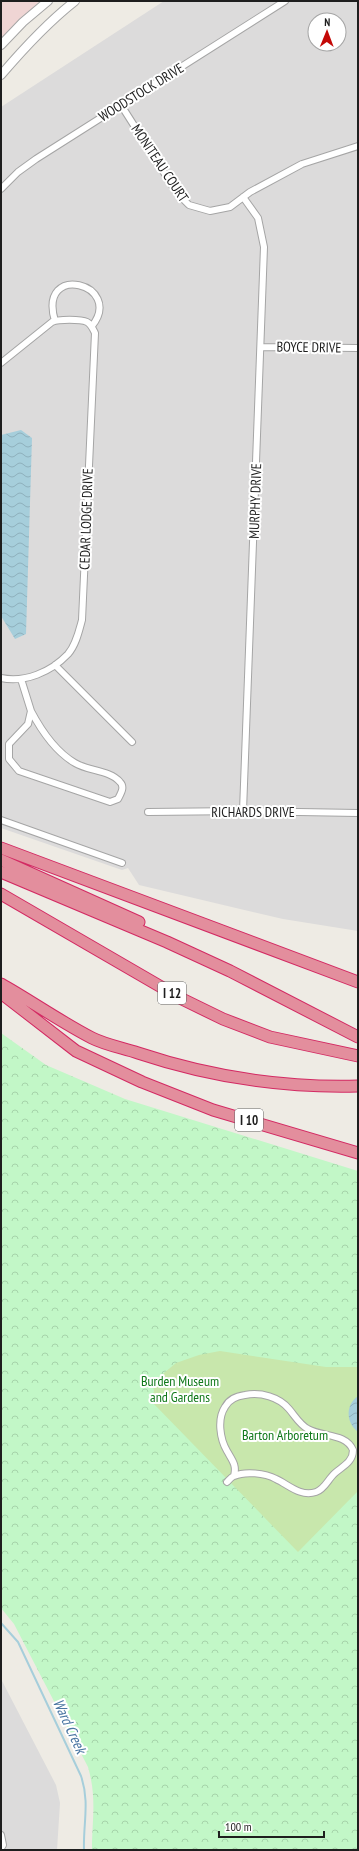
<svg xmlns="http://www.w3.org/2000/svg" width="359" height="1851" font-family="'PT Sans Narrow',sans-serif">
<defs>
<pattern id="park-crowns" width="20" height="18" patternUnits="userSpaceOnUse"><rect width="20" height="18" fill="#c2f7c7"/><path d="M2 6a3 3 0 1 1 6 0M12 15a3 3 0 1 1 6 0" fill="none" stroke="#a6d3aa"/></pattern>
<pattern id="water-waves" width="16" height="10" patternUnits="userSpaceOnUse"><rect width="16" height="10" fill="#a6cedb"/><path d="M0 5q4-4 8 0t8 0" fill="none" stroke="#8eb0bc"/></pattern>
</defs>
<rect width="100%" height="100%" fill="#eeebe4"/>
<path fill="#dcdbdb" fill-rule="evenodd" d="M164,1H358V931L283,919L139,885L128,868L122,870L1,828V107ZM315,20H339V44H315Z
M1,1679L56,1785L60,1803L57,1850H1Z"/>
<path fill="#efd5d4" d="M1,1H40L1,39Z"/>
<path fill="url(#park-crowns)" d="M1,1033L46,1065L125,1099L358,1171V1850H92C92,1819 97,1798 88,1767L14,1624L1,1608Z"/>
<path fill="#c8e7ac" d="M220,1351L326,1367H358V1491L298,1552L151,1401L154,1391L152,1383L176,1363L199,1355Z"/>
<path fill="url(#water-waves)" d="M21,430L32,438L26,634L15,639L1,616V435Z
M358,1396V1432C346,1423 345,1405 358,1396Z"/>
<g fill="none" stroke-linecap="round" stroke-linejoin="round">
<path stroke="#a6cedb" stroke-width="2" d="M1,1623L18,1642L81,1776C90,1802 83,1824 84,1850"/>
<g stroke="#a5a5a5" stroke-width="8">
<path id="minor" d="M121,105L177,193L189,205L210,211L230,207L250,192L302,164L358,146
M1,189L18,172L36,159L285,1
M55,321C37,261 125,284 92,326
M261,347L358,348
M1,363L52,322C58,319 81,319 87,322C91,324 93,329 95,333L82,620C79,631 76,645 68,654C51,672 25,683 1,678
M55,665L132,742
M21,679L31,711L28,724L9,744V759L19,771L110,802L118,799C121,793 125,787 120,782C110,770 88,771 75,763C56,752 41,730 31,711
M243,811L264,247L258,218L243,197
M148,812L243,811L358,813
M1,820L122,863
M227,1482C229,1480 231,1477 234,1476C245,1471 265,1473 276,1479C289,1485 300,1497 316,1492C325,1489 328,1479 335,1473C343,1466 353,1462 353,1450C346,1433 322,1437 308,1429C300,1425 295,1416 289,1409C279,1397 261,1392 245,1395C237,1396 229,1399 225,1407C217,1419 220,1439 227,1451C232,1460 237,1465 234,1476
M1,1835L3,1845L1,1848"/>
</g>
<g stroke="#a5a5a5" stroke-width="10">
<path id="tertiary" d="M1,45L23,22L48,1
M1,75C24,48 47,23 75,1"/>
</g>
<g stroke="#d32a63" stroke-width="13">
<path id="motorway" d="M1,848L358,982
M1,860L139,922
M1,872L167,942L230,971L358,1037
M1,894L182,999L223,1019L270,1037L358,1056
M1,984C31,1001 61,1022 92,1038C106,1045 123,1048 138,1053C210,1077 283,1088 358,1086
M1,993L76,1051L142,1082L213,1110L358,1153"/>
</g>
<use href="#minor" stroke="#fff" stroke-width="6"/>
<use href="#tertiary" stroke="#fff" stroke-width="8"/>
<use href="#motorway" stroke="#e38e9d" stroke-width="11"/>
</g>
<g text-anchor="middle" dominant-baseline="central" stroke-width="4" stroke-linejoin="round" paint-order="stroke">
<g fill="#fff" stroke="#626262" stroke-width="1">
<rect x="158" y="982" width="28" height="22" rx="3"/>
<rect x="235" y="1109" width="28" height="22" rx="3"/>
</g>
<g font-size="13" font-weight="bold" fill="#1e1e1e">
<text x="172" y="993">I 12</text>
<text x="249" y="1120">I 10</text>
</g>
<g font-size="14" fill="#1e1e1e" stroke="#fff">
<text transform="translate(141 92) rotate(-32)">WOODSTOCK DRIVE</text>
<text transform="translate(160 163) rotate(56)">MONITEAU COURT</text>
<text transform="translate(309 347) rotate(1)">BOYCE DRIVE</text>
<text transform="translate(255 501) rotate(-88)">MURPHY DRIVE</text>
<text transform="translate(86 519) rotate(-88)">CEDAR LODGE DRIVE</text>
<text x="253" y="812">RICHARDS DRIVE</text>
</g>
<g font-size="14" fill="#0f7819" stroke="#fff">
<text x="180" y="1381">Burden Museum<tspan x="180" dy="16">and Gardens</tspan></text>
<text x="285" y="1435">Barton Arboretum</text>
</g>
<g font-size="15" font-style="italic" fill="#4b76a2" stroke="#fff">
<text transform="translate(70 1726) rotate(65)">Ward Creek</text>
</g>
</g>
<rect width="359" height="1851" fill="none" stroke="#1e1e1e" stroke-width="4"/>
<g transform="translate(327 32) rotate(1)"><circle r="19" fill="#ffffff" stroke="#a5a5a5"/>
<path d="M0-3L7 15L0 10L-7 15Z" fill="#c40907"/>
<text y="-6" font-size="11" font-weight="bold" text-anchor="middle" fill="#1e1e1e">N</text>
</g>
<path d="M219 1831v6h105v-6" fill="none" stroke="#1e1e1e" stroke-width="2"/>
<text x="225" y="1831" font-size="12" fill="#1e1e1e" stroke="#ffffff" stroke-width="3" paint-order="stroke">100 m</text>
</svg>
